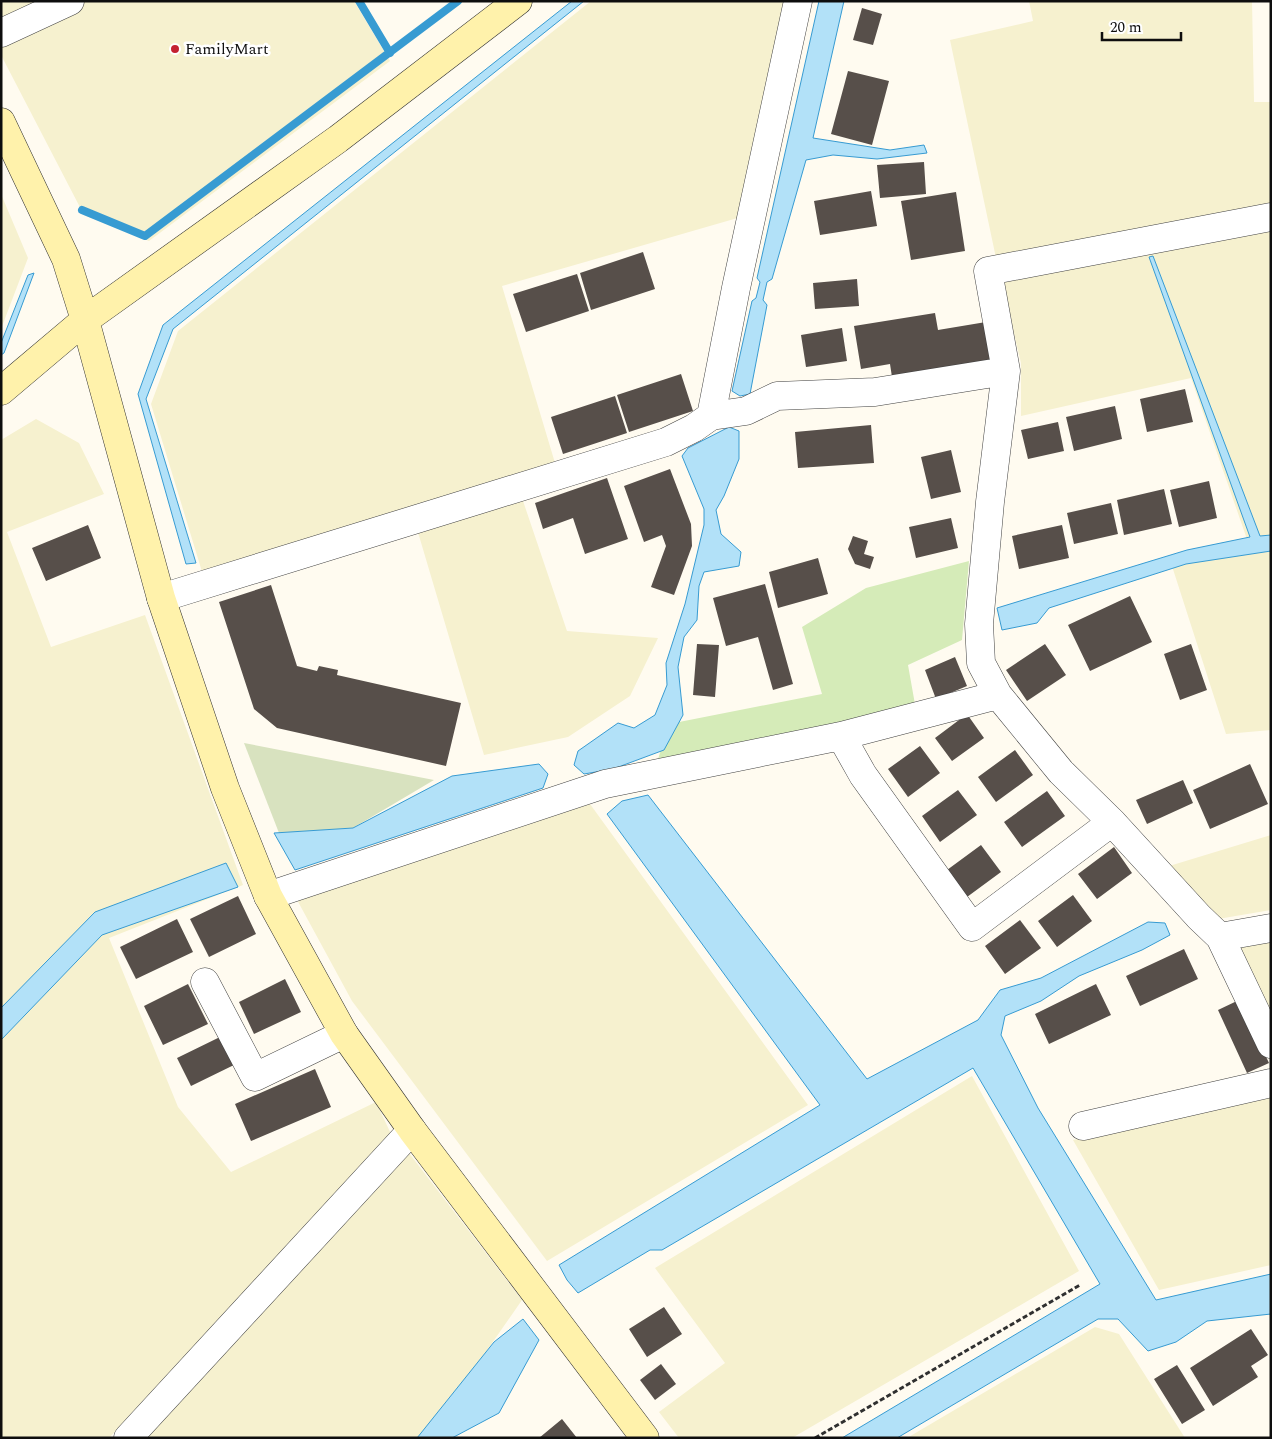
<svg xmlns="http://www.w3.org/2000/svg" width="1272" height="1439" font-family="Spectral,serif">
<rect width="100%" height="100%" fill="#fffbf0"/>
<path fill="#f6f1cf" d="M1,1H354L390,61L149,241L84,215L1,55Z
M591,1H786L741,217L502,286L555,463L203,575L151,404L178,331Z
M1029,1H1252L1254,102H1271V207L996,258L950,40L1033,21Z
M1,194L28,258L1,329Z
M1271,230V730L1226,734L1171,563L1249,545L1191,378L1021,416V363L1001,279Z
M36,419L79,443L104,494L7,532L51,647L145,615L243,885L109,938L178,1107L231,1172L376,1102L391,1134L109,1438H1V440Z
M521,495L567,631L658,638L630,696L568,737L484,755L417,529Z
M590,804L808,1105L547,1261L352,1001L296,898Z
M1271,835V910L1218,919L1166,867Z
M1271,941V1021L1235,948Z
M972,1076L1079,1271L792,1438H679L659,1412L725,1363L655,1268Z
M1271,1093V1265L1159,1290L1073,1140Z
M409,1153L522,1300L426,1438H141Z
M1095,1327L1119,1334L1185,1438H907Z"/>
<path fill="#d5ebb8" d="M969,561L962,640L908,665L916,710L650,785L669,724L822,694L802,627L866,588Z"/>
<path fill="#d8e2bf" d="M244,743L434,780L353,828L279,833Z"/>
<path fill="#b2e1f8" stroke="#379bd2" d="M572,1H584L173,329L146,399L196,563L186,564L138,394L163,325Z
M819,1H844L813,138L890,150L924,145L927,153L877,159L833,155L806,160L772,279L767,282L763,300L767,305L750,394L740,396L732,391L752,301L756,298L760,282L757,278Z
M1153,256L1260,536L1271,535V551L1186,564L1049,608L1037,623L1002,630L997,608L1187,550L1250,537L1149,257Z
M34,273L4,353L1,355V343L28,275Z
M729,427L739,431V459L724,496L716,510L721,534L741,552L739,566L704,572L699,586L697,620L684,637L678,667L683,715L664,750L613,769L584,774L574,765L578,751L618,723L634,728L655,715L667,685L666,663L685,604L704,525V509L682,456L688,448Z
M539,764L548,774L543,788L295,870L274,833L353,828L452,776Z
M648,795L867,1079L978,1020L1000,990L1041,978L1148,922L1165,923L1170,935L1142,950L1079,976L1041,1001L1005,1016L1001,1035L1038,1108L1156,1300L1271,1274V1314L1207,1321L1176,1342L1148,1351L1118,1319H1098L897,1438H842L1100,1284L973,1068L662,1250H650L578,1293L567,1280L559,1265L820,1105L607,814L622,801Z
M226,863L238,887L102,935L1,1040V1008L95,912Z
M523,1319L539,1340L499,1413L452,1438H417L494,1342Z"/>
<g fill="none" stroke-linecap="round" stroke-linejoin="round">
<path stroke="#379bd2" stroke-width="8" d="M359,1L390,53
M82,210L145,236L458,1"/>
</g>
<path fill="#574f4a" d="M862,8L882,14L873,45L853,40Z
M848,71L889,81L872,145L831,134Z
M924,162L926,194L880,198L877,165Z
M871,191L877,226L820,235L814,201Z
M956,192L965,251L911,260L901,201Z
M643,252L655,289L591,310L580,273Z
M577,274L589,311L526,332L513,294Z
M857,279L859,306L815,309L813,283Z
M935,313L938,330L986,322L992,360L892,377L890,364L861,369L854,326Z
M842,328L847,361L806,367L801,335Z
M681,374L693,411L629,432L617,395Z
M1185,389L1193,422L1147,432L1140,399Z
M615,396L627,433L563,454L551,417Z
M1115,406L1122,439L1074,451L1066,417Z
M1058,422L1064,451L1028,459L1021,430Z
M871,425L874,463L798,468L795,432Z
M951,450L961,492L931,499L921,457Z
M670,469L691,524L692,546L674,595L651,587L666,546L662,535L644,542L624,486Z
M607,478L628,539L585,554L573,518L543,529L535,503Z
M1209,481L1217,518L1179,527L1170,490Z
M1164,489L1172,524L1124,535L1117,500Z
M1111,503L1118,534L1074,544L1067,513Z
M951,518L958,548L916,558L909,527Z
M88,525L101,558L46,581L32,548Z
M1062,525L1069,558L1019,569L1012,536Z
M853,536L868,541L864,554L874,557L870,569L855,564L848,549Z
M818,558L828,594L778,608L769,572Z
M765,584L793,684L773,690L758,637L726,646L713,598Z
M271,585L297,666L317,671L319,666L338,670L337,675L461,703L446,766L277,728L254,709L219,602Z
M1130,596L1152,642L1090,671L1068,625Z
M697,644L719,645L715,697L693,695Z
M1045,644L1066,675L1027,701L1006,670Z
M1191,644L1207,690L1180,700L1164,654Z
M955,657L967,686L936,699L925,670Z
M967,714L984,738L952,761L935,738Z
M920,746L940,773L908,797L888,769Z
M1015,750L1033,775L996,802L978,777Z
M1250,764L1268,804L1210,829L1193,790Z
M1183,780L1193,803L1147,824L1136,800Z
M958,790L977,815L940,842L922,816Z
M1047,791L1065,816L1022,847L1004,822Z
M981,845L1001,872L967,897L947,870Z
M1114,847L1132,873L1097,899L1078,874Z
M1073,895L1092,921L1057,947L1038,921Z
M238,896L256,934L209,957L190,919Z
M177,919L193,952L136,979L120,947Z
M1020,920L1041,948L1005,974L985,946Z
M1184,949L1198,979L1140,1006L1126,976Z
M285,979L301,1012L254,1034L239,1002Z
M188,984L208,1024L163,1045L144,1006Z
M1096,984L1111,1015L1049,1044L1035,1014Z
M1239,1000L1269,1063L1247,1073L1218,1010Z
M222,1036L236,1064L191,1086L177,1058Z
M315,1069L331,1107L251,1141L235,1104Z
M664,1307L682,1334L647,1357L629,1329Z
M1251,1329L1268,1355L1251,1366L1258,1377L1213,1406L1190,1368Z
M661,1364L676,1384L655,1400L640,1380Z
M1177,1365L1205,1410L1182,1424L1154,1379Z
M562,1419L577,1438H539Z"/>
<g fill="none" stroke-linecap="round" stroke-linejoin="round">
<g stroke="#414141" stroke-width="29">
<path id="street" d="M1,33L70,1
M1271,217L988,271L1006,371L990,502L979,624L981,663L998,695L1061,772L1112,822L1199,917L1220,937L1271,1044
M711,416L736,288L798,1
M161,598L666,442L694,428L711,416L746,411L777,396L875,392L1006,371
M841,736L863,775L972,927L1112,822
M268,896L605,784L841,736L998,695
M1220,937L1271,928
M205,982L255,1077L344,1034
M1083,1126L1271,1083
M128,1438L412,1130"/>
</g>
<g stroke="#303030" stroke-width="29">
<path id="secondary" d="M1,122L66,259L85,320L161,598L225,788L268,896L344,1034L412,1130L645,1438
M1,391L85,320L338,139L518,1"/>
</g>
<path stroke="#303030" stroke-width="3" stroke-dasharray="5 2.5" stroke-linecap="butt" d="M815,1438L1080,1285"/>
<use href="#street" stroke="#fff" stroke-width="28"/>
<use href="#secondary" stroke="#fff2ab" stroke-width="28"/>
</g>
<circle fill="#c42130" stroke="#fff" stroke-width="2" cx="175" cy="49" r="5"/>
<g text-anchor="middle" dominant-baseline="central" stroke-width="5" stroke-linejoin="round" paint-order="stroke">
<g font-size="16" fill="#0e0e0e" stroke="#fff" text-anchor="start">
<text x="185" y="49">FamilyMart</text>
</g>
</g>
<rect width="1272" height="1439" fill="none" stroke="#0e0e0e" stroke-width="5"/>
<path d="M1102 32v8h79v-8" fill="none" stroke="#0e0e0e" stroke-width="2.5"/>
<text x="1110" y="32" font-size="15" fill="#0e0e0e" stroke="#ffffff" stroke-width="4" paint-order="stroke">20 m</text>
</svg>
